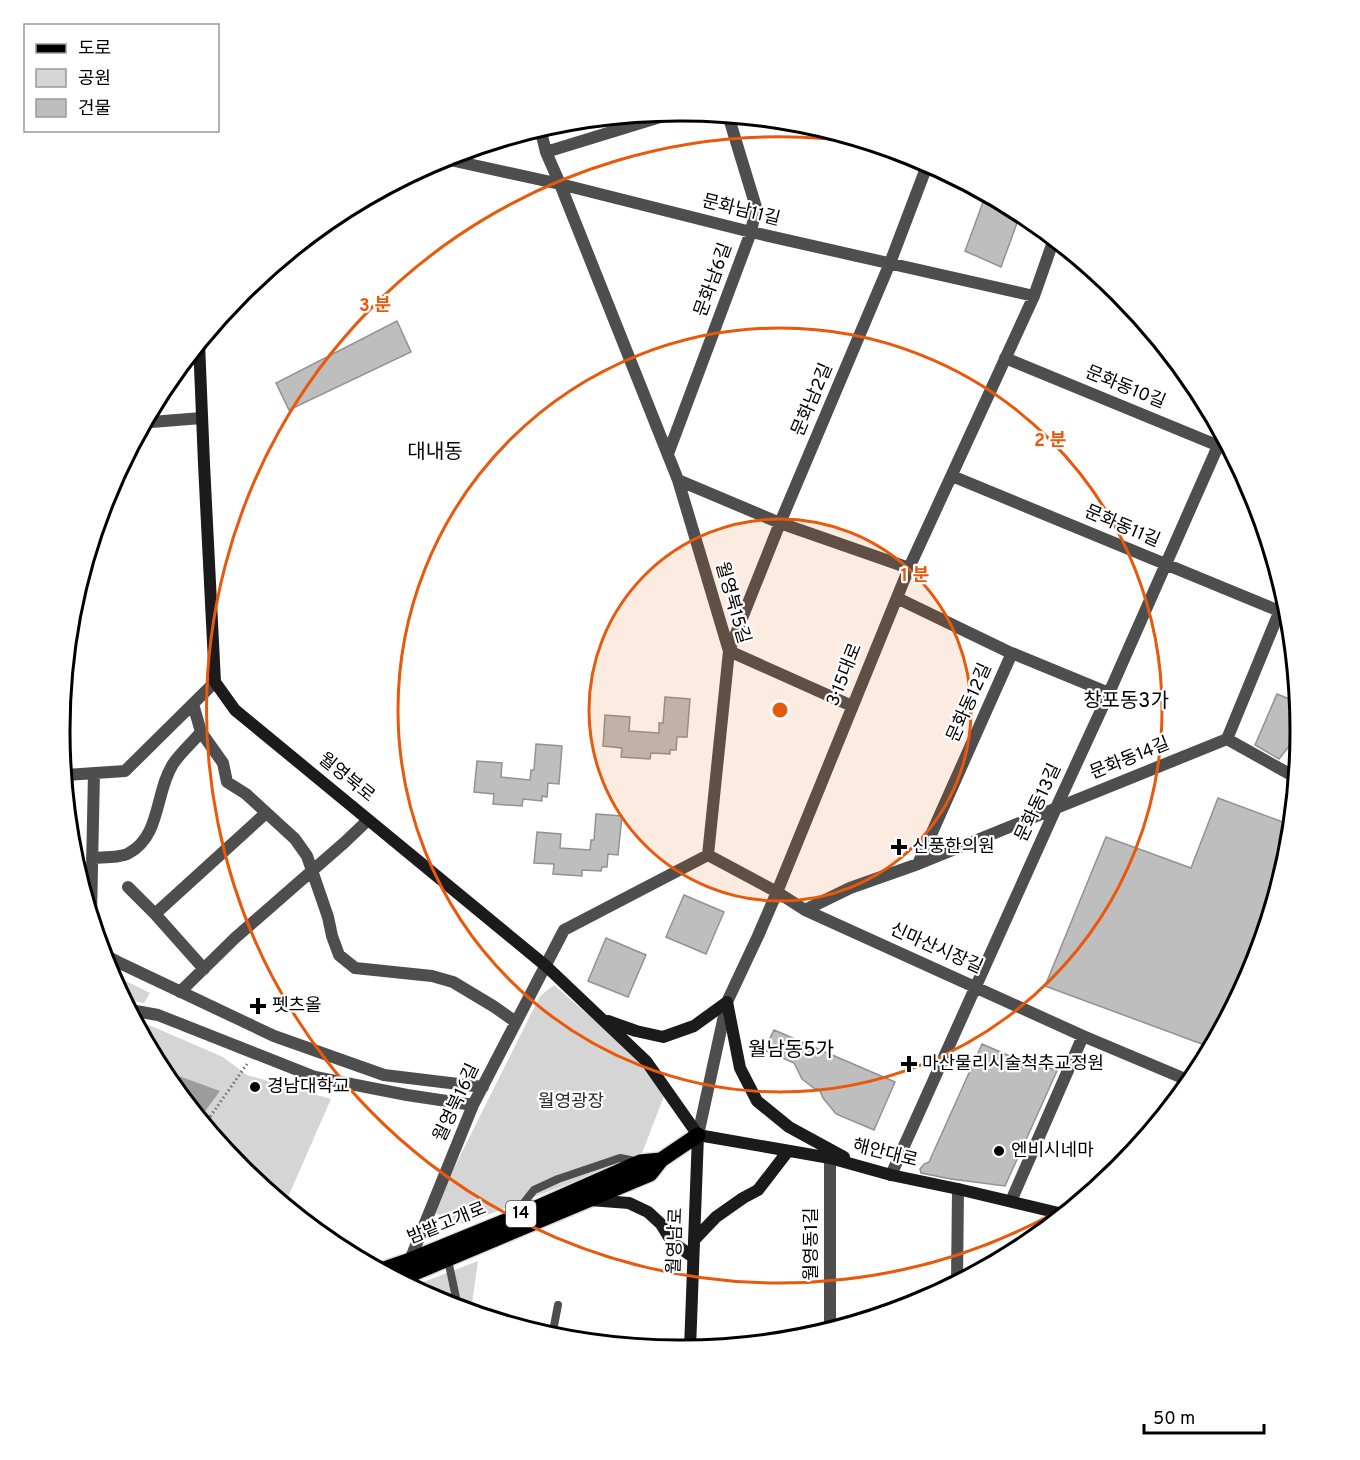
<svg xmlns="http://www.w3.org/2000/svg" width="1360" height="1460" font-family="Overpass,'Noto Sans KR',sans-serif">
<rect width="100%" height="100%" fill="#fff"/>
<path fill="#d5d5d5" d="M110,973L150,993L144,1003L124,999Z
M554,985L632,1053L664,1096L641,1156L464,1224L432,1212L540,996Z
M135,1019L223,1057L247,1075L331,1099L285,1204L241,1168L164,1074Z
M478,1261L471,1311L442,1303L419,1290L418,1284Z"/>
<path fill="#9c9c9c" d="M162,1070L220,1091L200,1118Z"/>
<path fill="#bebebe" stroke="#929292" stroke-width="1.5" d="M986,194L1021,212L1001,267L965,251Z
M397,321L411,352L289,410L276,383Z
M1277,694L1297,702L1300,730L1298,748L1290,745L1279,759L1255,745Z
M665,697L690,699L687,737H677L676,750H670V754L651,753L650,759L621,757L622,748L603,746L605,715L630,717L629,731L659,733V723H663Z
M536,744L562,746L559,784L548,783L547,797L542,796V801L523,799L522,806L493,804L494,794L474,792L477,761L502,763L501,777L530,780L531,770H534Z
M1218,798L1291,825L1288,851L1253,968L1210,1047L1045,986L1106,837L1191,868Z
M596,814L622,816L618,855L608,854L607,867H602L601,871L582,870V876L553,874L554,864L534,863L537,832L561,834L560,848L590,850L591,840H594Z
M684,895L724,912L706,954L666,937Z
M606,938L646,955L628,997L588,981Z
M774,1030L895,1082L874,1130L836,1114L823,1098L819,1089H815L802,1079L794,1063L764,1050Z
M982,1044L1028,1064L1029,1059L1057,1071L1005,1186L951,1179L921,1173L920,1169L924,1164L929,1162Z"/>
<g fill="none" stroke-linecap="round" stroke-linejoin="round">
<g stroke="#dbdbdb" stroke-width="18">
<path id="primary" d="M381,1270L410,1260L513,1218L640,1162L661,1160
M397,1279L412,1274L650,1174L661,1160L698,1135"/>
</g>
<path stroke="#707070" stroke-width="3" stroke-dasharray="1.5 3" stroke-linecap="butt" d="M205,1124L247,1064"/>
<path stroke="#4e4e4e" stroke-width="8" d="M515,1214L534,1190L558,1179L620,1158L635,1161
M448,1260L458,1307
M549,1335L553,1331L558,1305"/>
<path stroke="#4e4e4e" stroke-width="12" d="M540,128L546,152L560,184L678,480L729,651L708,855
M546,152L683,110
M441,158L560,184L751,232L1034,296
M1005,358L1231,451
M146,420L151,422L202,418
M668,454L751,232L756,207L728,115
M952,476L1279,611
M678,480L780,523L909,568
M897,598L1013,654
M193,704L201,732L223,763L227,782L246,794L295,839L307,856L328,917L332,936L339,955L355,968L432,976L453,982L493,1006L516,1022
M852,706L729,651L780,523L890,263L928,163
M1227,739L1295,777
M64,774L66,775L125,771L215,682
M708,855L777,892L805,910L1083,1036L1190,1081
M92,858C102,857 121,858 129,853C161,836 155,792 173,764C180,753 192,743 201,732
M918,864L1012,653L1109,693
M128,887L155,914
M805,910L850,888L918,864L1227,739L1285,598
M91,915L94,773
M103,954L122,964L274,1036L384,1075L483,1087
M204,969L155,914L266,813
M180,992L235,938L345,842L368,820
M130,1010L158,1015L315,1077L407,1095L473,1105
M698,1135L727,1002L758,936L777,892L909,568L1034,296L1054,239
M830,1158V1329
M891,1175L1056,808L1109,693L1218,446
M1011,1201L1083,1036
M410,1260L473,1105L564,930L708,855
M412,1274L413,1287
M957,1282L958,1189"/>
<path stroke="#1b1b1b" stroke-width="12" d="M199,343L204,464L215,682L235,710L546,966L646,1061L698,1135
M608,1021L636,1031L663,1037L694,1026L727,1002L740,1068L757,1101L789,1127L844,1157
M698,1135L830,1158L891,1175L958,1189L1063,1214
M590,1200L629,1203L648,1212L661,1224L672,1242L693,1257
M694,1240L716,1217L743,1198L758,1190L788,1151
M690,1349L698,1135"/>
<use href="#primary" stroke="#000" stroke-width="15"/>
</g>
<circle cx="780" cy="710" r="191" fill="#e8590c" fill-opacity=".12"/>
<g fill="none" stroke="#e8590c" stroke-width="3">
<circle cx="780" cy="710" r="191"/>
<circle cx="780" cy="710" r="382"/>
<path d="M1088 1193A573 573 0 1 1 875 145"/>
</g>
<g fill="#000" stroke="#fff" stroke-width="2">
<path d="M896 838h6v6h6v6h-6v6h-6v-6h-6v-6h6z"/>
<path d="M255 997h6v6h6v6h-6v6h-6v-6h-6v-6h6z"/>
<path d="M906 1055h6v6h6v6h-6v6h-6v-6h-6v-6h6z"/>
<circle cx="255" cy="1087" r="6"/>
<circle cx="999" cy="1151" r="6"/>
</g>
<g text-anchor="middle" dominant-baseline="central" stroke-width="4.5" stroke-linejoin="round" paint-order="stroke">
<rect fill="#fff" stroke="#4c4c4c" stroke-width="1.5" x="506" y="1201" width="30" height="26" rx="4.5"/>
<g font-size="16" font-weight="bold" fill="#000">
<text x="521" y="1214">14</text>
</g>
<g font-size="18" fill="#000" stroke="#fff">
<text transform="translate(741 211) rotate(14)">문화남11길</text>
<text transform="translate(714 280) rotate(-70)">문화남6길</text>
<text transform="translate(1125 388) rotate(22)">문화동10길</text>
<text transform="translate(813 400) rotate(-67)">문화남2길</text>
<text transform="translate(1122 527) rotate(23)">문화동11길</text>
<text transform="translate(732 603) rotate(74)">월영북15길</text>
<text transform="translate(845 675) rotate(-68)">3·15대로</text>
<text transform="translate(970 703) rotate(-66)">문화동12길</text>
<text transform="translate(1130 759) rotate(-22)">문화동14길</text>
<text transform="translate(346 778) rotate(39)">월영북로</text>
<text transform="translate(1039 803) rotate(-65)">문화동13길</text>
<text transform="translate(936 949) rotate(24)">신마산시장길</text>
<text transform="translate(457 1103) rotate(-65)">월영북16길</text>
<text transform="translate(885 1154) rotate(14)">해안대로</text>
<text transform="translate(447 1224) rotate(-22)">밤밭고개로</text>
<text transform="translate(676 1241) rotate(-88)">월영남로</text>
<text transform="translate(812 1244) rotate(-90)">월영동1길</text>
</g>
<g font-size="18" fill="#000" stroke="#fff" text-anchor="start">
<text x="912" y="847">신풍한의원</text>
<text x="272" y="1006">펫츠올</text>
<text x="922" y="1064">마산물리시술척추교정원</text>
<text x="267" y="1087">경남대학교</text>
<text x="1011" y="1151">엔비시네마</text>
</g>
<g font-size="18" fill="#2c2c2c" stroke="#fff">
<text x="571" y="1102">월영광장</text>
</g>
<g font-size="20" fill="#000" stroke="#fff">
<text x="435" y="453">대내동</text>
<text x="1126" y="702">창포동3가</text>
<text x="791" y="1051">월남동5가</text>
</g>
</g>
<path d="M0 0H1360V1460H0ZM679 121H681A609 609 0 0 1 1290 730V731A609 609 0 0 1 681 1340H679A609 609 0 0 1 70 731V730A609 609 0 0 1 679 121Z" fill="#fff" fill-rule="evenodd"/>
<path fill="none" stroke="#000" stroke-width="3" d="M679 121H681A609 609 0 0 1 1290 730V731A609 609 0 0 1 681 1340H679A609 609 0 0 1 70 731V730A609 609 0 0 1 679 121Z"/>
<circle cx="780" cy="710" r="9" fill="#e8590c" stroke="#fff" stroke-width="3"/>
<g font-size="18" text-anchor="middle" font-weight="bold" fill="#e8590c" stroke="#fff" stroke-width="4.5" stroke-linejoin="round" paint-order="stroke">
<text x="375" y="311">3 분</text>
<text x="1050" y="446">2 분</text>
<text x="915" y="581">1 분</text>
</g>
<rect x="24" y="24" width="195" height="108" fill="#ffffff" stroke="#999999" stroke-width="1.5"/>
<rect x="36" y="44" width="30" height="9" fill="#000000" stroke="#999999" stroke-width="1.5"/>
<text x="78" y="54" font-size="18" fill="#000000">도로</text>
<rect x="36" y="69" width="30" height="18" fill="#d5d5d5" stroke="#999999" stroke-width="1.5"/>
<text x="78" y="84" font-size="18" fill="#000000">공원</text>
<rect x="36" y="99" width="30" height="18" fill="#bebebe" stroke="#999999" stroke-width="1.5"/>
<text x="78" y="114" font-size="18" fill="#000000">건물</text>
<path d="M1144 1424v9h120v-9" fill="none" stroke="#000000" stroke-width="3"/>
<text x="1153" y="1424" font-size="18" fill="#000000" stroke="#ffffff" stroke-width="4.5" paint-order="stroke">50 m</text>
</svg>
